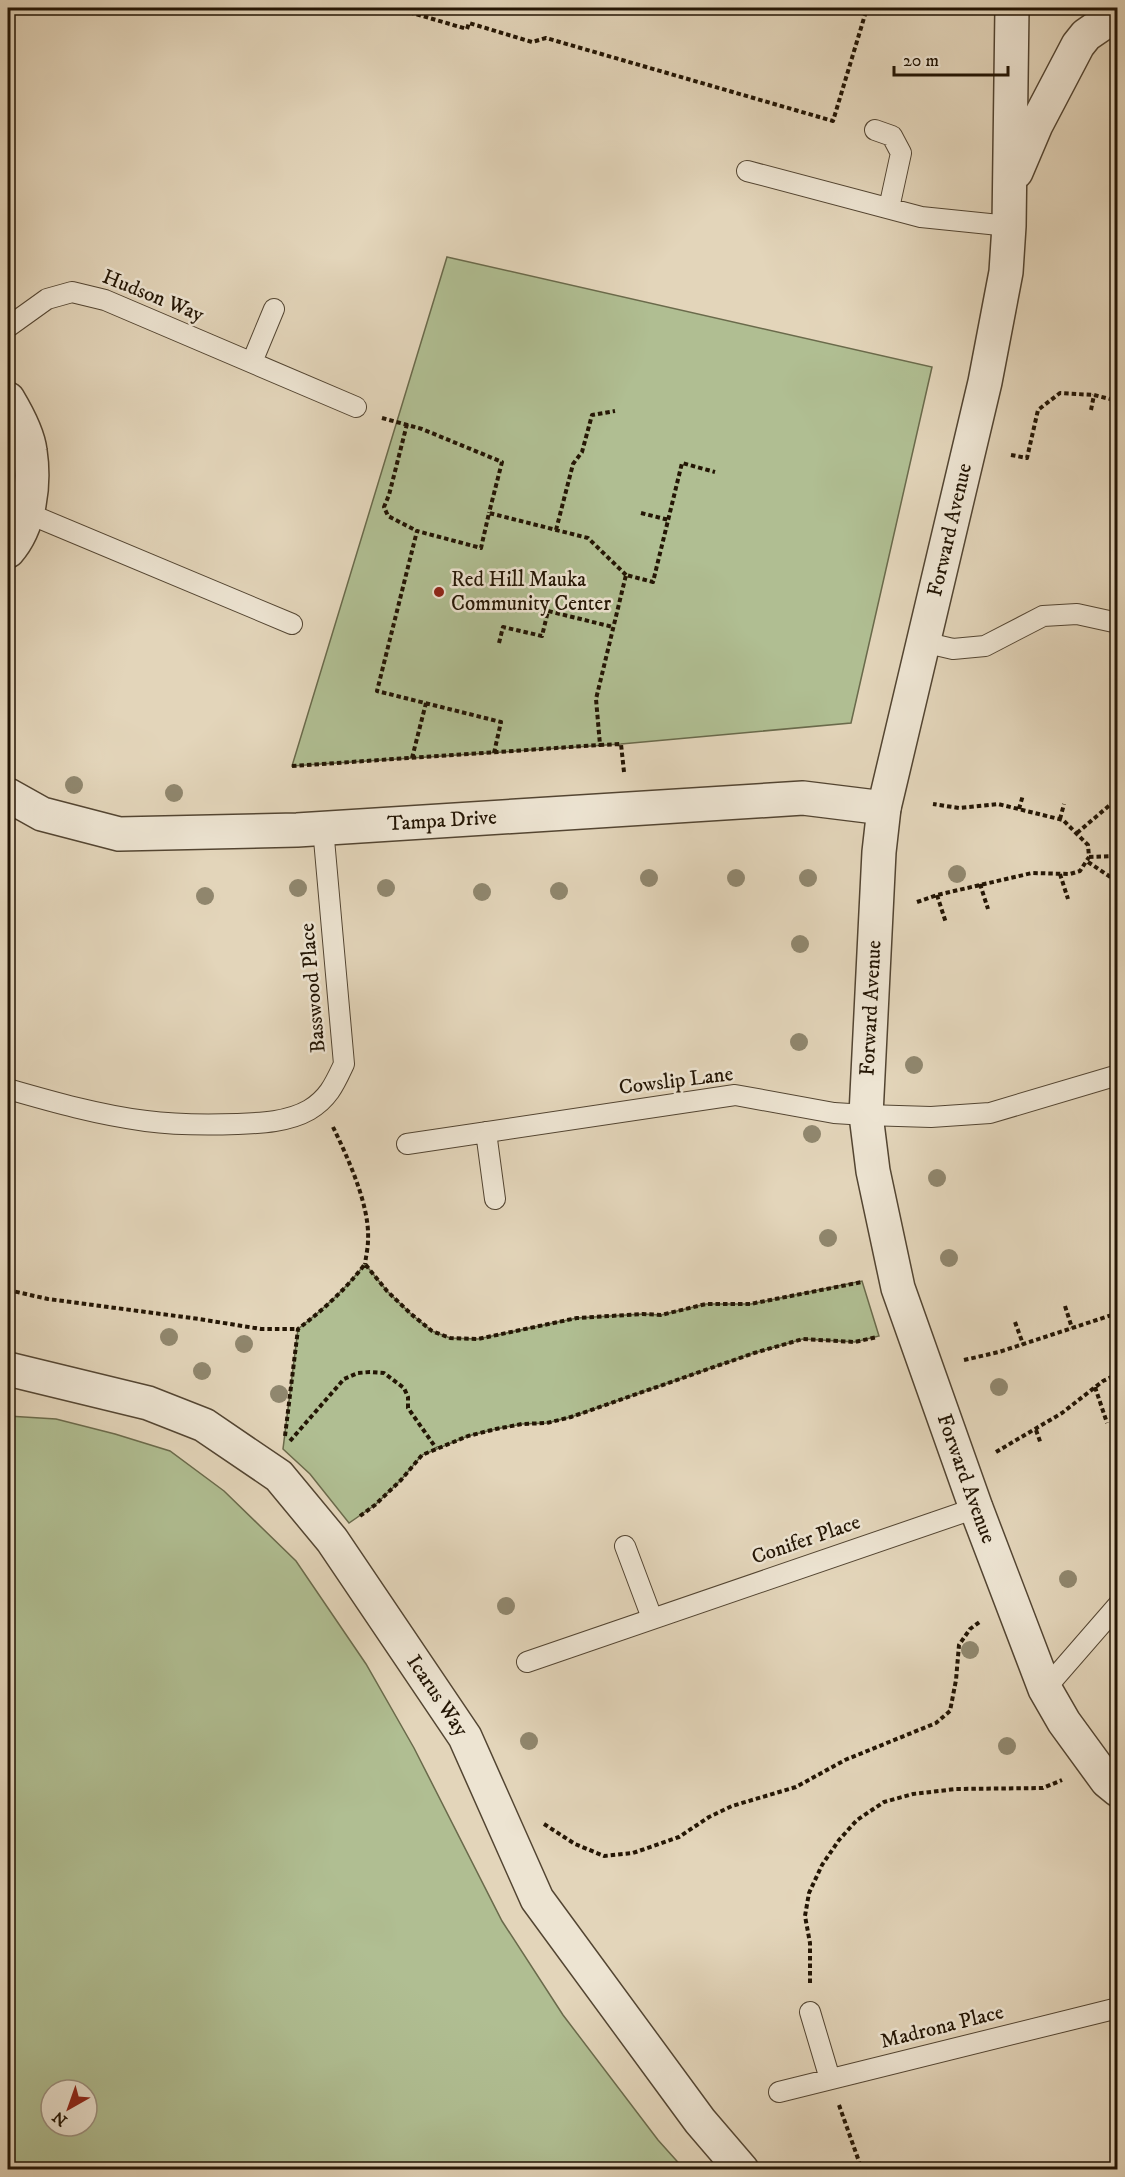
<svg xmlns="http://www.w3.org/2000/svg" width="1125" height="2177" font-family="'IM FELL DW Pica',serif">
<rect width="100%" height="100%" fill="#e3d5ba"/>
<filter id="stains"><feTurbulence type="fractalNoise" baseFrequency=".00333" numOctaves="4"/><feColorMatrix values="0 0 0 0 .2 0 0 0 0 .09 0 0 0 0 .02 0 0 0 .5 -.17"/></filter>
<radialGradient id="worn" r=".72"><stop offset=".6" stop-color="#630" stop-opacity="0"/><stop offset="1" stop-color="#630" stop-opacity=".3"/></radialGradient>
<path fill="#b0be92" stroke="#6a6a4b" stroke-width="1.5" fill-rule="evenodd" d="M447,257L932,367L851,723L621,744L292,766Z
M365,1264L387,1291L411,1314L432,1331L450,1338L478,1339L577,1318L643,1314L661,1315L706,1304H751L862,1281L879,1336L855,1342L803,1339L754,1353L571,1417L547,1423L522,1424L496,1429L468,1436L422,1455L401,1480L375,1505L349,1523L310,1474L283,1449L298,1329C324,1309 345,1290 365,1264Z
M8,1416L56,1419L115,1434L170,1451L224,1491L296,1561L366,1664L414,1748L502,1921L563,2015L658,2140L684,2169H8ZM51,2090H87V2126H51Z"/>
<g fill="none" stroke-linecap="round" stroke-linejoin="round">
<g stroke="#534532" stroke-width="22">
<path id="service" d="M875,130L892,136L901,153L889,208
M747,171L921,217L1009,226
M8,327L47,299L72,292L105,300L356,407
M252,362L274,309
M27,513L292,624
M923,642L953,649L985,646L1043,616L1077,614L1118,623
M8,1089C53,1102 99,1115 146,1121C176,1125 207,1125 237,1124C261,1123 288,1122 309,1110C329,1098 335,1083 344,1064L323,828
M486,1132L495,1199
M407,1144L735,1095L834,1113L866,1115L931,1117L990,1113L1118,1075
M625,1546L652,1618
M527,1662L976,1508
M1045,1689L1118,1605
M810,2012L830,2079
M779,2092L1118,2008"/>
</g>
<g stroke="#534532" stroke-width="36">
<g id="minor">
<path id="s1" d="M1012,8L1009,226L1006,272L985,382L884,808L879,852L866,1115L873,1171L898,1288L976,1508L1045,1689L1064,1722L1107,1781L1118,1790"/>
<path d="M1016,172L1036,125L1078,45L1086,35L1118,13"/>
<path d="M8,399C17,414 28,434 30,451C35,484 30,526 8,551"/>
<path id="s2" d="M8,795L42,814L119,834L297,830L803,798L884,808"/>
<path id="s3" d="M8,1369L148,1403L204,1425L279,1476L332,1540L465,1737L537,1899L700,2121L742,2170"/>
</g>
</g>
<path stroke="#231504" stroke-width="4" stroke-dasharray="4.5 3" stroke-linecap="butt" d="M395,8L467,29L469,23L532,42L546,38L833,121L867,8
M1091,410L1094,395
M382,418L422,429L502,462L489,513
M407,424L389,495L384,507L388,516L417,531
M1011,455L1027,458L1038,410L1060,393L1094,395L1118,401
M641,513L669,520
M556,530L573,464L582,452L592,415L615,411
M499,643L503,627L542,636L548,611L613,627
M494,753L501,722L377,691L417,531L481,548L489,513L588,538L626,575
M412,758L426,703
M292,766L600,745
M624,772L621,744L600,745L596,699L626,575L653,582L682,463L715,472
M1019,809L1023,795
M1060,819L1064,804
M1077,833L1111,804
M1089,857L1118,856
M1088,862L1118,882
M1060,874L1068,899
M980,884L988,909
M937,895L946,923
M917,902L937,895L1032,873L1070,874L1080,871L1089,857L1088,845L1063,820L998,804L959,808L933,804
M333,1127C348,1158 370,1206 368,1240C368,1248 366,1256 365,1264
M8,1290L48,1299L199,1319L261,1329H298
M1065,1306L1072,1328
M1015,1322L1023,1344
M964,1360L999,1352L1118,1313
M1095,1387L1107,1423
M1036,1430L1041,1444
M285,1436L298,1329C324,1309 345,1290 365,1264L387,1291L411,1314L432,1331L450,1338L478,1339L577,1318L643,1314L661,1315L706,1304H750L862,1282
M290,1441L344,1379L358,1373L370,1372L384,1373L404,1388L408,1397V1408L436,1448
M996,1452L1062,1413L1103,1381L1118,1374
M360,1516L375,1505L401,1480L422,1455L468,1436L496,1429L522,1424L547,1423L571,1417L754,1353L803,1339L855,1342L877,1337
M544,1824L575,1844L604,1856L633,1853L679,1837L709,1817L732,1806L796,1787L845,1760L936,1723L950,1711L956,1680L959,1645L970,1629L981,1621
M810,1983V1943L805,1916L809,1893L822,1865L839,1840L857,1820L884,1802L913,1794L956,1789L1043,1788L1062,1780
M839,2105L862,2170"/>
<use href="#service" stroke="#ede4d2" stroke-width="20"/>
<use href="#minor" stroke="#ede4d2" stroke-width="33"/>
</g>
<g fill="#90876e">
<circle cx="74" cy="785" r="9"/>
<circle cx="174" cy="793" r="9"/>
<circle cx="957" cy="874" r="9"/>
<circle cx="649" cy="878" r="9"/>
<circle cx="736" cy="878" r="9"/>
<circle cx="808" cy="878" r="9"/>
<circle cx="298" cy="888" r="9"/>
<circle cx="386" cy="888" r="9"/>
<circle cx="559" cy="891" r="9"/>
<circle cx="482" cy="892" r="9"/>
<circle cx="205" cy="896" r="9"/>
<circle cx="800" cy="944" r="9"/>
<circle cx="799" cy="1042" r="9"/>
<circle cx="914" cy="1065" r="9"/>
<circle cx="812" cy="1134" r="9"/>
<circle cx="937" cy="1178" r="9"/>
<circle cx="828" cy="1238" r="9"/>
<circle cx="949" cy="1258" r="9"/>
<circle cx="169" cy="1337" r="9"/>
<circle cx="244" cy="1344" r="9"/>
<circle cx="202" cy="1371" r="9"/>
<circle cx="999" cy="1387" r="9"/>
<circle cx="279" cy="1394" r="9"/>
<circle cx="1068" cy="1579" r="9"/>
<circle cx="506" cy="1606" r="9"/>
<circle cx="970" cy="1650" r="9"/>
<circle cx="529" cy="1741" r="9"/>
<circle cx="1007" cy="1746" r="9"/>
</g>
<circle fill="#8f2418" stroke="#ede4d2" stroke-width="2" cx="439" cy="592" r="6"/>
<g text-anchor="middle" dominant-baseline="central" stroke-width="5" stroke-linejoin="round" paint-order="stroke">
<g font-size="21" fill="#231504" stroke="#ede4d2">
<text transform="translate(153 296) rotate(22)">Hudson Way</text>
<text transform="translate(950 530) rotate(-77)">Forward Avenue</text>
<text stroke="none"><textPath href="#s2" startOffset="442">Tampa Drive</textPath></text>
<text transform="translate(313 988) rotate(-95)">Basswood Place</text>
<text transform="translate(871 1008) rotate(-87)">Forward Avenue</text>
<text transform="translate(676 1081) rotate(-7)">Cowslip Lane</text>
<text stroke="none"><textPath href="#s1" startOffset="1500">Forward Avenue</textPath></text>
<text transform="translate(806 1540) rotate(-19)">Conifer Place</text>
<text stroke="none"><textPath href="#s3" startOffset="566">Icarus Way</textPath></text>
<text transform="translate(942 2027) rotate(-14)">Madrona Place</text>
</g>
<g font-size="21" fill="#231504" stroke="#ede4d2" text-anchor="start">
<text x="451" y="580">Red Hill Mauka<tspan x="451" dy="24">Community Center</tspan></text>
</g>
</g>
<rect width="1125" height="2177" fill="none" stroke="#e3d5ba" stroke-width="30"/>
<rect x="9" y="9" width="1107" height="2159" fill="none" stroke="#231504" stroke-width="3"/>
<rect x="15" y="15" width="1095" height="2147" fill="none" stroke="#231504" stroke-width="1.5"/>
<g transform="translate(69 2108) rotate(220)"><circle r="28" fill="#ede4d2" stroke="#9c9180" stroke-width="1.5"/>
<path d="M0-4.5L10 22L0 15L-10 22Z" fill="#8f2418"/>
<text y="-9" font-size="16" font-weight="bold" text-anchor="middle" fill="#231504">N</text>
</g>
<path d="M894 66v9h114v-9" fill="none" stroke="#231504" stroke-width="3"/>
<text x="903" y="66" font-size="18" fill="#231504" stroke="#ede4d2" stroke-width="4.5" paint-order="stroke">20 m</text>
<rect width="100%" height="100%" filter="url(#stains)"/>
<rect width="100%" height="100%" fill="url(#worn)"/>
</svg>
